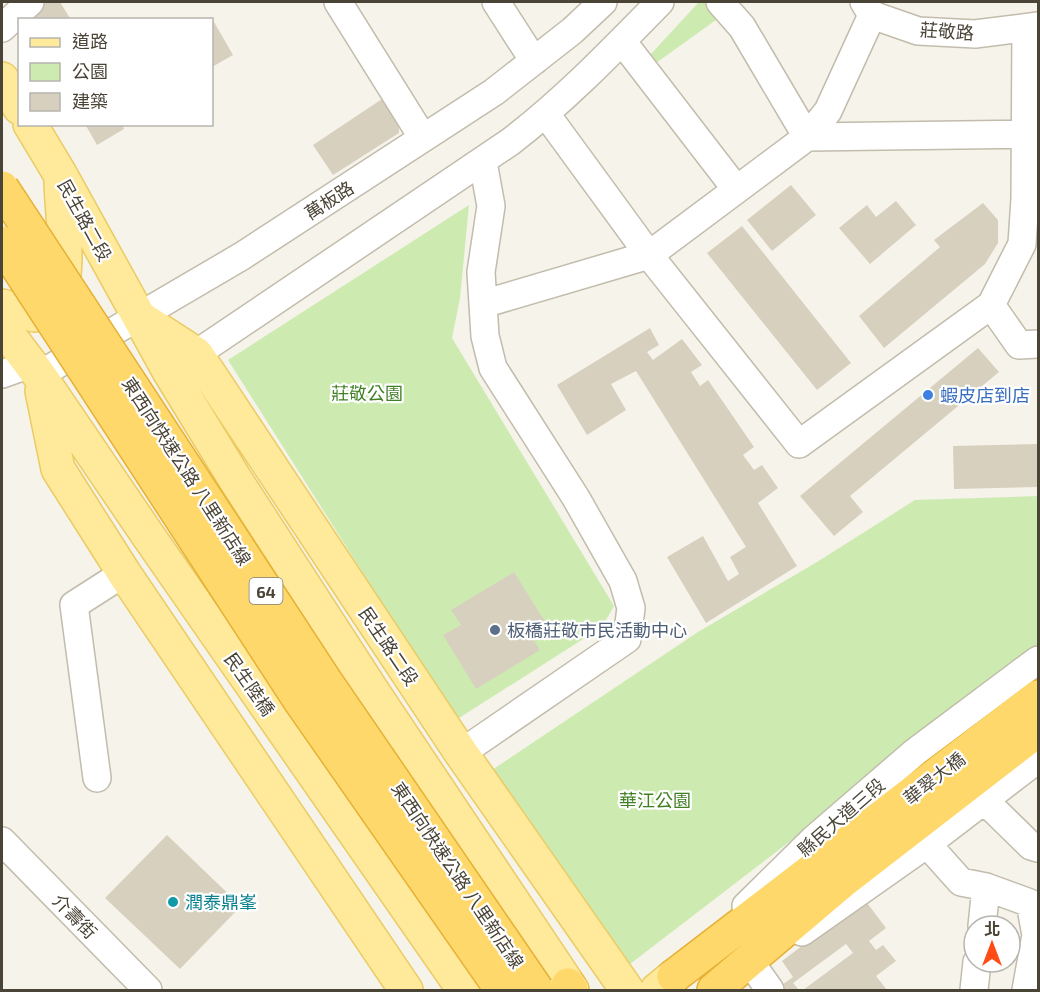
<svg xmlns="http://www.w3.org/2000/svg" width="1040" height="992" font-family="'Exo 2','Noto Sans TC',sans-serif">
<rect width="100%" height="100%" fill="#f6f3ea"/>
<path fill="#cdebb1" d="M699,2H711L723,15L656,63L650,55Z
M469,205L460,298L452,338L614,606L602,627L456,720L228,360Z
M1038,496V651L630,964L492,770L698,632L817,562L915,500Z"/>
<path fill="#d8d0bf" d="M17,2H60L71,20H18Z
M214,22L233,55L212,67V23Z
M385,97L399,122V133L333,175L313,145Z
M85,124H122L124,129L97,145Z
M791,185L816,215L772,251L747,220Z
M896,201L916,225L870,264L839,228L867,205L876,217Z
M983,203L998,220V243L985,264L884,348L859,316L940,247L934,240Z
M742,226L851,363L817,390L707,253Z
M650,328L659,345L647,352L653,360L682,339L702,365L691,372L700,386L708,380L754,447L743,455L754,470L762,465L778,488L758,503L797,566L706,623L667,557L703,536L728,581L739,574L730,557L746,547L636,371L611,384L626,410L587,435L557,385Z
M978,348L999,372L850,496L863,512L834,536L800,496Z
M1038,444V487L954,489L953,446Z
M514,572L547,625L530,635L540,650L476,689L443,635L461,625L451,610Z
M167,835L241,906L180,969L105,898Z
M864,899L886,928L869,941L876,950L883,945L896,961L876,976L887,990H803L853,953L846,944L793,983L799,990H775L793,977L782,961Z"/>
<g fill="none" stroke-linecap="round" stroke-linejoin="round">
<g stroke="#c2bcac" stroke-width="30">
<path id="minor" d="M338,2L423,138
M496,2L534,61
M720,2L742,27L807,137L1038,134
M864,2L872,15L918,31L975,34L1038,26
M2,28L30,2
M622,41L736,189
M546,114L649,255L799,444L991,305L1022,244L1025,199L1026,28
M483,304L649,255L807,137L828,111L872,15
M991,305L1019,345L1038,344
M196,354L510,142C565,100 612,51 660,2
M2,374L30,364
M39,375L242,256L494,92L572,31L603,2
M461,753L627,639L631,608L623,581L576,498L493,368L485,336L481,272L491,206L483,162
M97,778L74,605L124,573
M985,801L1031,846L1038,848
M2,841L148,990
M927,844L961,882L986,887L1030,903L1036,935L1026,990
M746,906L814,839L915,752L1038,660
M982,926L986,887
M802,932L927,844L1038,759
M753,966L770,990
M974,990L977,962"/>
</g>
<g stroke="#eacb64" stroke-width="36">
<path id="major" d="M2,79L20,108
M30,124L60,174L169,371L235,479L373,692L572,990
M2,306L34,315L56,307C72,273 62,220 61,182
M142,319L196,354L461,753L627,990
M2,326L39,375L147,534L464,990
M42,391L58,469L124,573L406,990
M657,990L674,976"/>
</g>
<g stroke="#e6b134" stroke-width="36">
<path id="highway" d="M674,976L1038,697
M568,985L571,990
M714,990L844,880L1038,730"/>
</g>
<use href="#minor" stroke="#fff" stroke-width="27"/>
<use href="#major" stroke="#ffe99a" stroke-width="33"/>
<use href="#highway" stroke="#ffd86c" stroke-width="33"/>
<g stroke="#e6b134" stroke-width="36" stroke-linecap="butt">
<path id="highway-bridge" d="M2,188L326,682L537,990
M2,243L299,699L502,990"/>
</g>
<use href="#highway-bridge" stroke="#ffd86c" stroke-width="33"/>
</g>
<circle fill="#3f7fe0" stroke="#fff" stroke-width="2" cx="928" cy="395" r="6"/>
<circle fill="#5c6f8a" stroke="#fff" stroke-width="2" cx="495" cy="630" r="6"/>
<circle fill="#0f9aa8" stroke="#fff" stroke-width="2" cx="173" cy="902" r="6"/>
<g text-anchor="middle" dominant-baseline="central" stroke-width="4.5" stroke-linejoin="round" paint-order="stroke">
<rect fill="#fff" stroke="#807c73" stroke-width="1.5" x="249.5" y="578" width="33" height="26" rx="4.5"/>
<g font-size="16" font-weight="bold" fill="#4a4437">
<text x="266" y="591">64</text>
</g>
<g font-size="18" fill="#4a4437" stroke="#fff">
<text transform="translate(947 31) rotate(4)">莊敬路</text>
<text transform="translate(329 200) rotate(-33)">萬板路</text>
<text transform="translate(85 220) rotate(61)">民生路二段</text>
<text transform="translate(187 471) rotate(57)">東西向快速公路 八里新店線</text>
<text transform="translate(389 646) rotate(56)">民生路二段</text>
<text transform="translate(250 684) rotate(55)">民生陸橋</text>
<text transform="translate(934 778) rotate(-38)">華翠大橋</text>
<text transform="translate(841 817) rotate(-41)">縣民大道三段</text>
<text transform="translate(458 875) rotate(56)">東西向快速公路 八里新店線</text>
<text transform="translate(75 916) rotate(46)">介壽街</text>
</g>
<g font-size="18" fill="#428026" stroke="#fff">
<text x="367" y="393">莊敬公園</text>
<text x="655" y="800">華江公園</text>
</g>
<g font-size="18" fill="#366cbe" stroke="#fff" text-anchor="start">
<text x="940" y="395">蝦皮店到店</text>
</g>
<g font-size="18" fill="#4e5e75" stroke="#fff" text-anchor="start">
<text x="507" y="630">板橋莊敬市民活動中心</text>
</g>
<g font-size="18" fill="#0d838f" stroke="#fff" text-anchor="start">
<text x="185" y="902">潤泰鼎峯</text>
</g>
</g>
<rect width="1040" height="992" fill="none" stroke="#4a4437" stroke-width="6"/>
<rect x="18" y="18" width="195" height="108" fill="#ffffff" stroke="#b7b4af" stroke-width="1.5"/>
<rect x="30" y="38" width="30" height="9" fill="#ffe99a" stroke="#b7b4af" stroke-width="1.5"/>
<text x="72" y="48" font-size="18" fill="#4a4437">道路</text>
<rect x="30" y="63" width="30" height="18" fill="#cdebb1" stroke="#b7b4af" stroke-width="1.5"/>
<text x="72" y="78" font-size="18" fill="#4a4437">公園</text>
<rect x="30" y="93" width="30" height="18" fill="#d8d0bf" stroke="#b7b4af" stroke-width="1.5"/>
<text x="72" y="108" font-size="18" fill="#4a4437">建築</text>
<g transform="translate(992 944)"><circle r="28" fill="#ffffff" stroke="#b7b4af" stroke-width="1.5"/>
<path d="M0-4.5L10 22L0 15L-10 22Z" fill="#ff4b18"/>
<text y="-9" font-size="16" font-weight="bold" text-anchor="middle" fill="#4a4437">北</text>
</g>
</svg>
